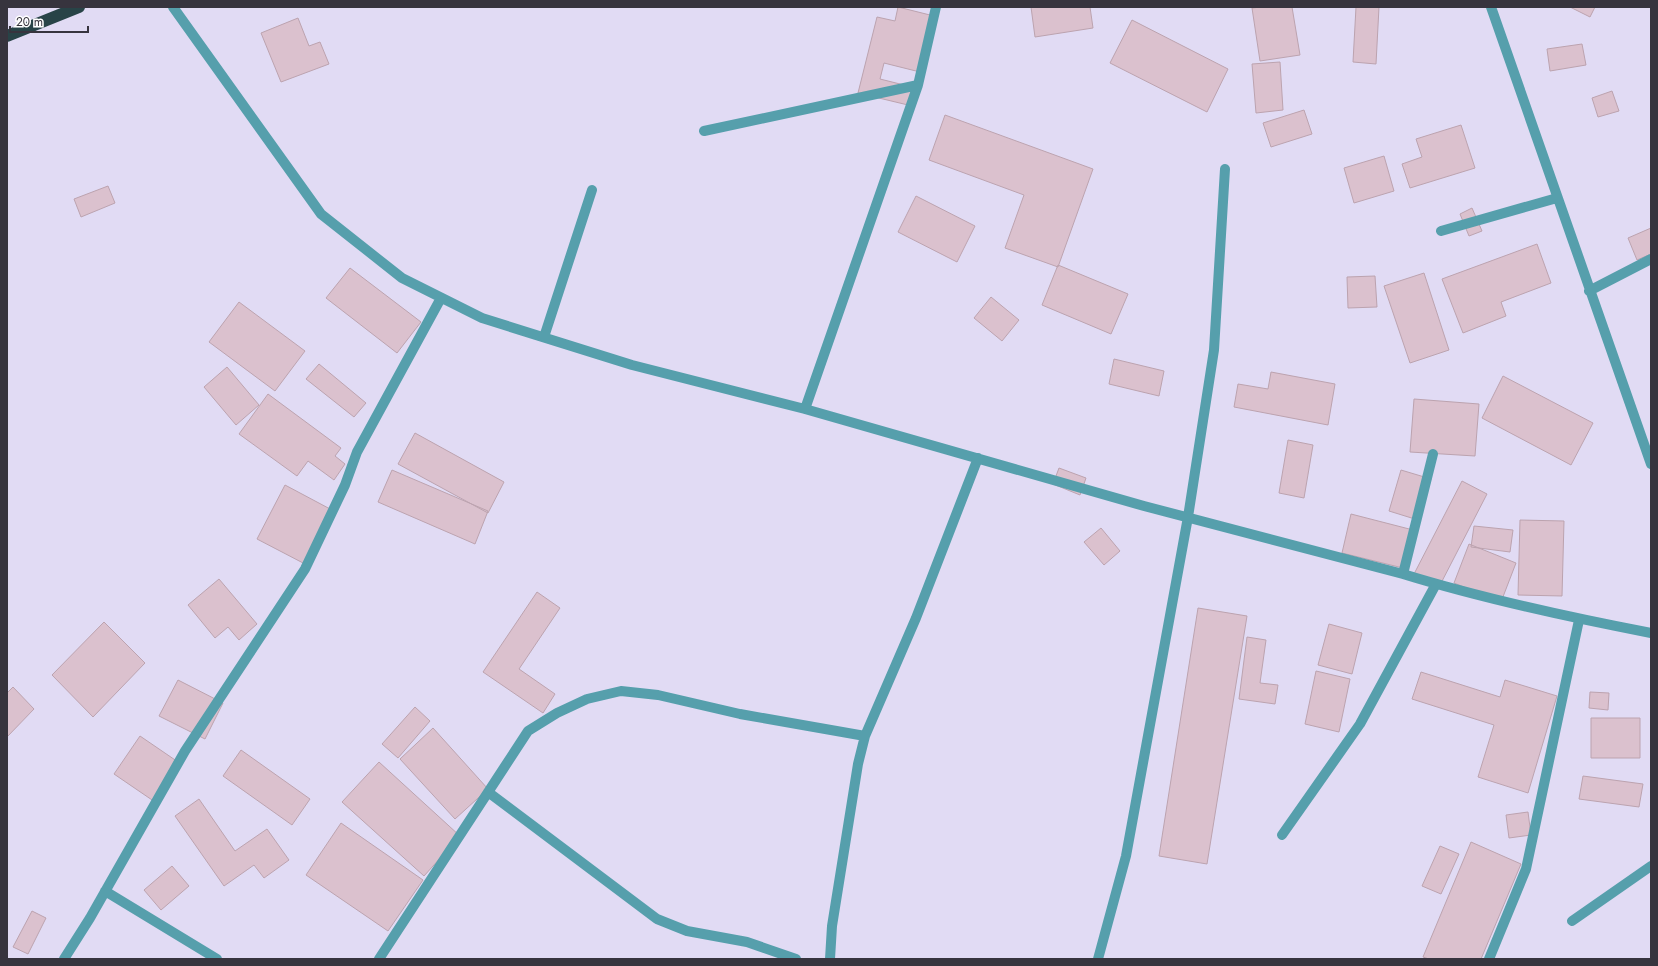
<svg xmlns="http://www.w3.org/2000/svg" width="1658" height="966" font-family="Jost,sans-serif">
<rect width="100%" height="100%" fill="#e1dbf4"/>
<path fill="#dbc1ce" stroke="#bca3af" d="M898,7L934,16L920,72L884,63L880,79L912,87L908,105L858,93L877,17L895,21Z
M1031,7H1090L1093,28L1035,37Z
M1261,7H1292L1300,55L1260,61L1252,8Z
M1356,7H1379L1376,64L1353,62Z
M1570,7H1595L1590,17Z
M298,18L309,46L320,42L329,64L281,82L261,33Z
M1132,20L1228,69L1207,112L1110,63Z
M1582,44L1586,65L1550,71L1547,49Z
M1280,62L1283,110L1256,113L1252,64Z
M1612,91L1619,111L1598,117L1592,98Z
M1304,110L1312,134L1271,147L1263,123Z
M945,115L1093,169L1058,267L1005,248L1024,195L929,160Z
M1461,125L1475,168L1410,188L1402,164L1422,157L1416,139Z
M1384,156L1394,191L1354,203L1344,168Z
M108,186L115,203L81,217L74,199Z
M916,196L975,226L957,262L898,232Z
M1472,208L1482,231L1469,236L1460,214Z
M1651,228V254L1637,260L1628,238Z
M1537,244L1551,283L1501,302L1506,316L1463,333L1442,279Z
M1058,265L1128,294L1111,334L1042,305Z
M350,268L421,322L397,353L326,298Z
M1424,273L1449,350L1410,363L1384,286Z
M1375,276L1377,307L1348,308L1347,277Z
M991,297L1019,320L1002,341L974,318Z
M239,302L305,351L275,391L209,342Z
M1114,359L1164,371L1159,396L1109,384Z
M319,364L366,403L354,417L306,379Z
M227,367L259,405L236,425L204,387Z
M1271,372L1335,384L1328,425L1234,407L1238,384L1268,389Z
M1503,376L1593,423L1571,465L1482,418Z
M268,394L341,448L335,456L345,464L334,480L308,461L297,476L239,434Z
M1414,399L1479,404L1475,456L1410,452Z
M415,433L504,482L488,513L398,464Z
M1288,440L1313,445L1304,498L1279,493Z
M1059,468L1086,478L1080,495L1053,484Z
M392,470L488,511L475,544L378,502Z
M1401,470L1431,479L1418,520L1389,511Z
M1462,481L1487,494L1439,587L1414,574Z
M285,485L332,510L305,564L257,539Z
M1351,514L1417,531L1407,569L1342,553Z
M1520,520L1564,521L1562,596L1518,595Z
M1474,526L1513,530L1510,552L1471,547Z
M1101,528L1120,551L1104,565L1084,542Z
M1469,544L1516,563L1501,602L1454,583Z
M219,579L257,624L239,640L228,627L215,638L188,605Z
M537,592L560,608L519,669L555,694L543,713L483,672Z
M1198,608L1247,616L1207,864L1159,856Z
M104,622L145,663L93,717L52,675Z
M1329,624L1362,633L1352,674L1318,665Z
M1247,637L1266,640L1260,683L1278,685L1275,704L1239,699Z
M1316,671L1350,679L1339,732L1305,724Z
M1421,672L1500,697L1505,680L1557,696L1528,793L1478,777L1494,725L1412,699Z
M178,680L223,703L205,739L159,716Z
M13,687L34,709L7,737V693Z
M1590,692L1609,693L1608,710L1589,708Z
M415,707L430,721L398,758L382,744Z
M1591,718H1640V758H1591Z
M433,728L488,789L455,819L400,759Z
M140,736L181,764L155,802L114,774Z
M241,750L310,799L292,825L223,776Z
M379,762L460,836L424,876L342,802Z
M1583,776L1643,784L1639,807L1579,799Z
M199,799L235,851L267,829L289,860L264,878L254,865L224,886L175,816Z
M1528,812L1531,835L1509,838L1506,815Z
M341,823L423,880L388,931L306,875Z
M1471,842L1521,864L1481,959H1429L1423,957Z
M1440,846L1459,854L1441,894L1422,886Z
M172,866L189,886L161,910L144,890Z
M32,911L46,918L28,954L13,947Z"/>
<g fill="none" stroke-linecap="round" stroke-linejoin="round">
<path stroke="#569fac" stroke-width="10" d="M173,7L321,214L402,278L482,318L632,365L805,409L1144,506L1403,574C1484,599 1568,617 1651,633
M1491,7L1651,464
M704,131L918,85
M1441,231L1557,198
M1589,291L1651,259
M544,337L592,190
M805,409L918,85L936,7
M1403,574L1433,454
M488,792L657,919L687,931L747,942L796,959
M1282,835L1360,724L1436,584
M105,891L217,959
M1572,921L1651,866
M64,959L90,918L185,751L305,569L345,485L357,452L441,298
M379,959L528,731L557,713L587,699L621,691L658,695L740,714L865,736
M830,959L832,926L858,764L865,736L916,618L978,458
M1098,959L1126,856L1188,517L1214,350L1225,169
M1489,959L1526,869L1579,620"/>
<path stroke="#284347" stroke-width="12" d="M7,36L79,7"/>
</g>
<rect width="1658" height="966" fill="none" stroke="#37343e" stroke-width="16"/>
<path d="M10 26v6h78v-6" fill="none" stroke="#37343e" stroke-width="2"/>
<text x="16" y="26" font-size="12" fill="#37343e" stroke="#ffffff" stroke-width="3" paint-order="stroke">20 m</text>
</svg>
